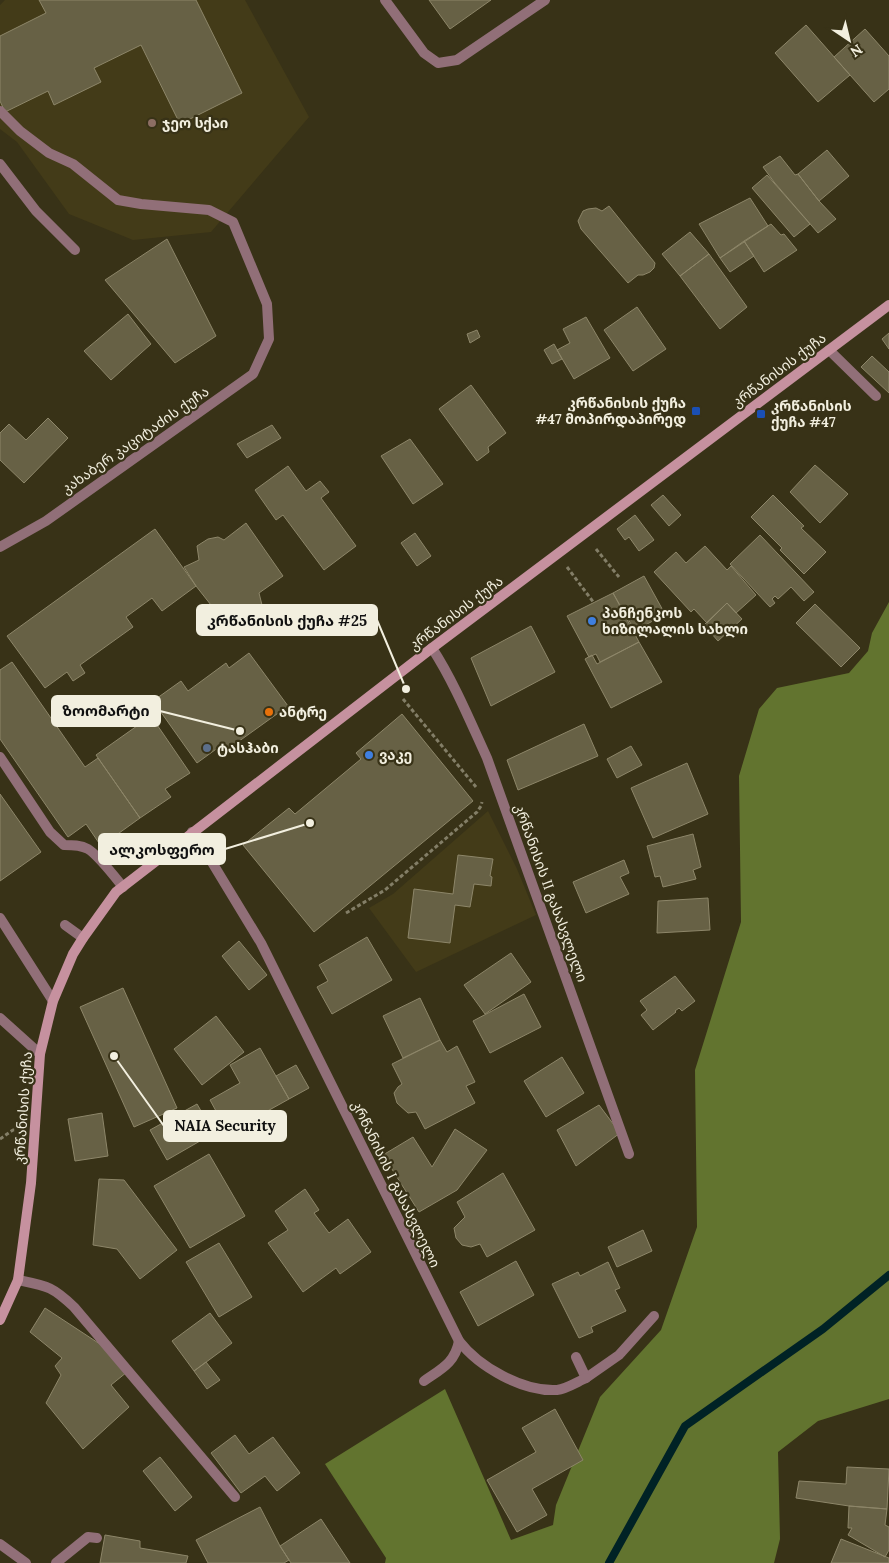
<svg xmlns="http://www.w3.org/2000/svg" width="889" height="1563" font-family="Lora,'Noto Sans Georgian',serif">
<rect width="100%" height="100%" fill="#383217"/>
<path fill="#433b18" d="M5,0H245L309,117L211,232L133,240L69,214L17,142L0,129V5Z
M488,811L517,869L536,915L416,972L369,908L393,894Z"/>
<path fill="#62742f" d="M889,602V1399L818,1421L778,1452L780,1539L774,1563H385L386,1558L325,1464L445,1389L511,1540L553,1525L556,1505L600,1397L661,1330L697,1227L695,1070L741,922L739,776L759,709L777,688L849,673L868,651L872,633Z"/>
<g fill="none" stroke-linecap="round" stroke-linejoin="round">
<path stroke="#002225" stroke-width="8" d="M609,1563L685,1426L823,1329L889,1275"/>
</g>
<path fill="#676145" stroke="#8d8669" d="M39,0H196L242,93L180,124L141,45L94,68L101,82L54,105L48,91L5,112L0,101V36L46,13Z
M429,0H491L450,29Z
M806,25L850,75L818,102L775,53Z
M865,29L889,56V89L874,102L834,57Z
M827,150L849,176L819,201L798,174Z
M780,156L795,175L798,174L819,201L836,219L818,233L774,182L763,167Z
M767,175L810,224L794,237L752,188Z
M750,198L768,226L720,258L699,224Z
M609,206L655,263L654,268L650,272L643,275H638L628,283L581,229L578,221L583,211L588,209L596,208L602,211Z
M771,224L781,235L784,234L797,250L764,272L744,241Z
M690,232L709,254L680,276L662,254Z
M167,239L216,336L175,363L105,280Z
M744,241L754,256L730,272L720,258Z
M709,254L747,307L720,329L680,276Z
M637,307L666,349L633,371L604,330Z
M128,314L151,344L111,380L84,351Z
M586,317L610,358L574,379L557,350L570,343L563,329Z
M477,330L480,337L470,343L467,334Z
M889,333V349L882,339Z
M554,344L562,359L552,364L544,350Z
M872,356L889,372V393L861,367Z
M471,385L506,433L488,447L489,452L477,461L439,409Z
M48,418L68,438L24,483L0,460V433L9,424L26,440Z
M272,425L281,438L247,458L237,444Z
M410,439L443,484L413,504L381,456Z
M815,465L848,494L820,523L790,492Z
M288,466L306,491L320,481L329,492L321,498L356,546L324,570L283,515L276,520L255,490Z
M663,495L681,515L669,526L651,505Z
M773,495L804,526L801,528L826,552L804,574L780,550L782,548L751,517Z
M635,515L654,540L639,551L629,537L625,540L617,529Z
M246,523L283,576L259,593L262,605L253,616L245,618L238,615L233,611L222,619L196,586L184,567L199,560L197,546L208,539L218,537L224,540Z
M155,529L196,586L162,611L152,598L126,617L133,627L80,665L85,673L73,681L67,672L45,688L7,636Z
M415,533L431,556L417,566L401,543Z
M760,535L814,592L804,601L791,587L778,599L775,596L772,599L775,603L770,607L730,564Z
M705,546L727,570L731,566L756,595L736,613L727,603L707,623L694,609L691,612L654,572L676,552L686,563Z
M644,576L665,614L635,631L613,593Z
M613,593L639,642L600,662L596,654L589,657L567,616Z
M727,603L742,619L718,641L704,625Z
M815,604L860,648L841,667L796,623Z
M531,626L555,672L491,706L471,658Z
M639,642L662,682L611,708L585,659L592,655L597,664Z
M249,653L288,706L224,752L219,747L197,763L153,701L181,681L188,691L226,663L229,668Z
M12,662L85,767L98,758L140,818L101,846L86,824L68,837L0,739V670Z
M402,714L473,801L314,932L243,845L289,808L295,814L361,759L356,753Z
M151,716L190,773L165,789L171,797L140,818L96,755Z
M584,724L598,756L518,790L507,760Z
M631,746L642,765L617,778L607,759Z
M687,763L708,814L653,838L631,788Z
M0,794L41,852L0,881Z
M693,834L701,867L693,870L696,879L663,887L660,876L655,877L647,846Z
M458,855L493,859L490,876L492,877L491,886L474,884L470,907L455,905L450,943L408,938L414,889L453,894Z
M624,860L629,873L620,877L629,894L586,913L573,882Z
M708,898L710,930L657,933L658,901Z
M367,937L392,980L332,1014L317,987L328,981L319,965Z
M239,941L267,975L249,990L222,956Z
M511,953L531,982L485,1014L464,985Z
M675,976L695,1001L682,1011L679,1008L675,1011L676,1012L653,1030L641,1015L647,1010L640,1001Z
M123,988L177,1108L134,1127L80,1007Z
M524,994L541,1027L490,1053L473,1021Z
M420,998L440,1040L403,1058L383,1016Z
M216,1016L244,1052L202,1085L174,1049Z
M440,1040L447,1052L457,1046L475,1082L466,1086L475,1103L425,1129L416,1112L408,1113L397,1103L394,1093L398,1087L402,1084L392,1064Z
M260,1048L289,1099L228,1133L210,1100L240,1083L230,1065Z
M562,1057L584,1093L546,1117L524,1081Z
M296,1065L309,1088L289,1099L276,1076Z
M197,1104L214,1133L167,1160L150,1130Z
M599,1105L620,1133L576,1166L557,1130Z
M102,1113L108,1156L75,1161L68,1119Z
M455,1129L487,1150L457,1190L419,1212L383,1155L413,1137L432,1167Z
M209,1154L245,1216L190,1248L154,1186Z
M503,1173L535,1230L487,1257L480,1244L471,1247L462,1245L456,1238L454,1228L465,1217L457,1202Z
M99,1179L124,1180L177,1250L140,1279L117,1249L93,1245Z
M305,1189L319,1210L314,1213L329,1233L348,1219L371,1252L340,1274L336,1268L303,1292L268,1243L288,1230L275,1211Z
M643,1230L652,1251L617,1267L608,1247Z
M219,1243L252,1297L219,1317L186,1262Z
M516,1261L534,1295L478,1326L460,1292Z
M608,1262L620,1288L615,1290L626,1311L591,1327L593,1332L579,1338L552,1284L578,1272L580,1276Z
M45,1308L109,1350L127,1372L111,1385L129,1407L83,1449L46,1403L61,1375L55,1366L62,1358L30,1332Z
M210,1313L232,1343L194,1371L172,1341Z
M206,1362L220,1380L207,1389L194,1371Z
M555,1409L583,1460L532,1489L547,1515L517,1532L487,1480L536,1452L522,1428Z
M235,1435L249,1454L273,1437L300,1473L277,1491L265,1476L241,1493L211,1453Z
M160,1457L192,1497L175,1511L143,1471Z
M847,1467L889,1469L887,1509L849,1506L796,1498L799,1481L846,1484Z
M849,1506L887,1509L885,1525L889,1527V1550L885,1557L848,1535L852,1528H848Z
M260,1507L280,1546L289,1560L284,1563H208L196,1540Z
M321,1519L350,1563H291L280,1546Z
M105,1535L140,1541V1548L188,1556L186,1563H100Z
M841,1539L889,1558V1563H831Z"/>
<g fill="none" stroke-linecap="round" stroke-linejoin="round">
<path stroke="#837e67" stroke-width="3" stroke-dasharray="4 2.5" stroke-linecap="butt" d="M596,549L619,577
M567,567L594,603
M403,699L476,787
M346,913L385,890L477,812L481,806L482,802
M0,1139L13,1130H16"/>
<path stroke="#916f78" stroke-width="10" d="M385,0L424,53L438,63L457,60L545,0
M0,111L20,131L49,153L73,164L118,200L141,204L209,210L233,222L267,304L269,339L253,374L46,521L0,547
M0,164L36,211L75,250
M829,350L876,396
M0,757L50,832L64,845C72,845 81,845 88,849C98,855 115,877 123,887
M0,918L53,1001
M65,925L83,938
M0,1018L40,1054
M576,1357L586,1378L619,1355L654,1316
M424,1381C441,1369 455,1363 459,1341
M0,1544L26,1563
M56,1563L88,1537L97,1538"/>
<path stroke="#916f78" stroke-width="10" d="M432,648C454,682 470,721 487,758L629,1154
M192,832L210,859L261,943L459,1341C479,1367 523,1392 557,1390C566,1389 577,1382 586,1378
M18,1280C47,1286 52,1286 74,1307L235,1497"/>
<path stroke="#c6919f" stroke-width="10" d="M0,1320L18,1280L31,1183L40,1054L53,1001L73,954L83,938L116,892L432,648L889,305"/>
</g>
<circle fill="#8d6e63" stroke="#383217" stroke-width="2" cx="152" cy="123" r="5"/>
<g fill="#1a4fb4" stroke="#383217" stroke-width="2">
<rect x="691" y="406" width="10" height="10" rx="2.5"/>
<rect x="756" y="409" width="10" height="10" rx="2.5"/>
</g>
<g fill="#3f7fe0" stroke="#383217" stroke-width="2">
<circle cx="592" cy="621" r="5"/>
<circle cx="369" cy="755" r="5"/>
</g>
<circle fill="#e8710a" stroke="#383217" stroke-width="2" cx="269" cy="712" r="5"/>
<circle fill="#5c6f8a" stroke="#383217" stroke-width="2" cx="207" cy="748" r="5"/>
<g text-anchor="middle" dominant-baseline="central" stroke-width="4.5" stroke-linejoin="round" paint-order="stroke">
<g font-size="14" font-weight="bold" fill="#f2efdf" stroke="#383217" text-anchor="start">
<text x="162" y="123">ჯეო სქაი</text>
<text x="686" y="403" text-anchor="end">კრწანისის ქუჩა<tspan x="686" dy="16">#47 მოპირდაპირედ</tspan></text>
<text x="771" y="406">კრწანისის<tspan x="771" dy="16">ქუჩა #47</tspan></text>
<text x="602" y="613">პანჩენკოს<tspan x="602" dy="16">ხიზილალის სახლი</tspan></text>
<text x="279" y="712">ანტრე</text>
<text x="217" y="748">ტასჰაბი</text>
<text x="379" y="755">ვაკე</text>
</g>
<g font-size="14" fill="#f2efdf" stroke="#383217">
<text transform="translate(779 370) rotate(-37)">კრწანისის ქუჩა</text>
<text transform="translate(135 440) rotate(-35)">კახაბერ კაციტაძის ქუჩა</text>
<text transform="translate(456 613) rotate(-37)">კრწანისის ქუჩა</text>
<text transform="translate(551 893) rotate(70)">კრწანისის II გასასვლელი</text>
<text transform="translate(23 1108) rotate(-86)">კრწანისის ქუჩა</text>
<text transform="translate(396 1184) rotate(64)">კრწანისის I გასასვლელი</text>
</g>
</g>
<path fill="none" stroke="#f2efdf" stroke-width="2" d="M406 689L377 620M240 731L160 711M310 823L225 849M114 1056L164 1126"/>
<g fill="#f2efdf" stroke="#383217" stroke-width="2">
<circle cx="406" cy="689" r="5"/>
<circle cx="240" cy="731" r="5"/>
<circle cx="310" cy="823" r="5"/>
<circle cx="114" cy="1056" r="5"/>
</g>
<g fill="#f2efdf" stroke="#f2efdf" stroke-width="2">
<rect x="197" y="605" width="180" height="30" rx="5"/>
<rect x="52" y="696" width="108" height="30" rx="5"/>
<rect x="99" y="834" width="126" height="30" rx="5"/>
<rect x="164" y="1111" width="122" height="30" rx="5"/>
</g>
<g font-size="15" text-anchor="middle" font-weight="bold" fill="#111">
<text x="287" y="626">კრწანისის ქუჩა #25</text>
<text x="106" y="716">ზოომარტი</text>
<text x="162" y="855">ალკოსფერო</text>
<text x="225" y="1131">NAIA Security</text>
</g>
<g transform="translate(849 40) rotate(145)" stroke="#383217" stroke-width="4" paint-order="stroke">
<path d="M0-4L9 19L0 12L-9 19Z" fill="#f2efdf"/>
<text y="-8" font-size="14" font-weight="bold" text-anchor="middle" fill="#f2efdf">N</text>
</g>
</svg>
